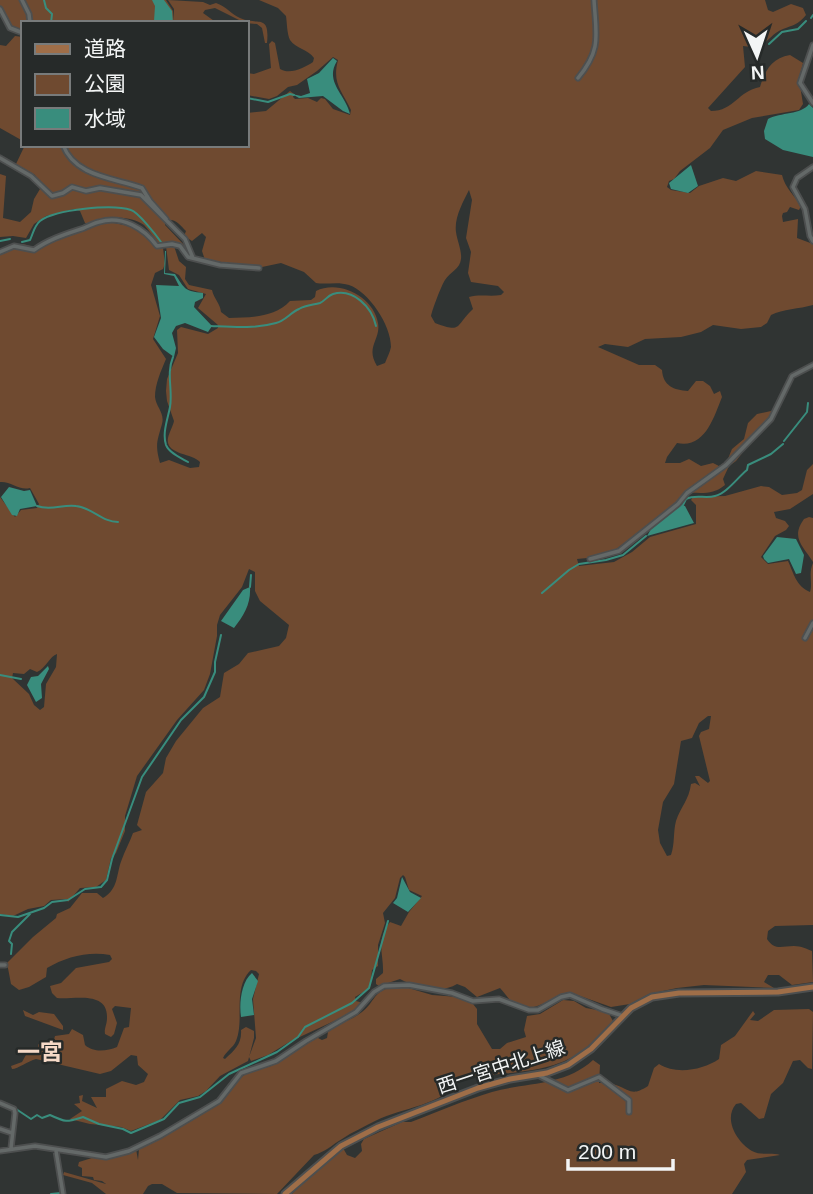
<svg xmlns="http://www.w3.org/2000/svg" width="813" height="1194" font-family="Helvetica,'Noto Sans JP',sans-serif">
<rect width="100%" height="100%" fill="#303433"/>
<path fill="#6f4a30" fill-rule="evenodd" d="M0,0H166L173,11L174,21V9L168,0L203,2L210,5L216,3C226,6 232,15 240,18C258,26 270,13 267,43H265L262,28L257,24L245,23L215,8L205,10L203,13L217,23H23V32L11,28L0,8Z
M259,0H765L768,10L773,12L791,4L803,8L806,15C798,25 793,25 783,29C766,36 768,50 743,46L745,67L708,108L711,111C734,111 738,91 760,87C765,70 772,58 790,55L803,63L799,79L803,104L799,110L752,118L723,130L710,148L680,171L674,179L669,181L667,187L671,190L690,193L699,186L723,178L736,181L756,171L782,175C785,188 794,195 801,206L799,210L790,207L787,212L783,213L782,216L783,222L798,219L797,238L813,244V305C799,309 783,309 771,315L767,323L761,327L741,329L713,325L701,332L681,337L645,339L628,347L605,344L598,347L639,365H655L662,370C663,386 674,390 688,391L696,381H703L710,386L714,394L720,391L722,397C714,417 705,449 677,443L667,457L665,463H680L689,459L701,466L713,463L719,466L727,461L732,449L744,439L748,423L757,414L771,411L772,414L736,461L729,466L723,479L725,485C712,496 701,492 685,493L675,504L615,550L597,557L577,559L579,566L614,562L632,552L650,537L696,524V505L691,500L693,497L725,496L761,486L769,487L782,495L797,493L802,490L807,470L813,464V494L790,509L774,512L776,518L785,521L789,526L786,530L775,536L761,557L768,564L788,561C794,574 796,586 810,592C813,583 808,574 813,563V925L775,926L768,931L767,939C775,951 782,946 794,946C801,946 807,949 812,951L813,982L792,985L779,975H768L764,982L774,988L704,985L677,988L649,994L630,1004L611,1007L569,992C549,998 531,1018 511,1001C507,997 504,992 500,988L477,997L465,987L457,984C442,994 415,987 400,979L379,986L376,984V979L383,973C384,954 375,941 390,922L401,926L409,912L422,896L409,890L405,877L403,875L400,878L395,898L383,913L385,923L378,945V966L372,970L370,988L355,997L356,1001L363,1003L358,1010L291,1041L268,1055L251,1061L249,1057L256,1038L253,999L259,974L256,971L251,970C232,988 245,1019 236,1041C233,1048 226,1051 223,1058L225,1059C235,1050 242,1044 241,1030L246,1027L254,1031V1038L248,1061L220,1076L206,1091L198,1096L180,1100L160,1120L131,1131L121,1127L90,1124L70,1119L82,1111L74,1104L80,1103L79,1096L83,1095L82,1101L97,1108L91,1097H106V1089L122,1081L136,1085L144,1082L148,1074L138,1065L137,1056L131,1055L111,1071L100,1074L36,1059C28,1061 18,1069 12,1069L11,1066L22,1062L27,1053L39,1051L38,1044L50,1053L55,1036L69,1034L72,1029L83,1035L85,1045C94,1053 107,1051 117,1047L124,1028L129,1027L131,1008L115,1006L112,1009L117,1023L114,1034L111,1037L105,1034C104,1028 107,1025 107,1018C108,990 73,1000 57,998L52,993L50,986L61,983L76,968L109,962L112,959L110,955C88,951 66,957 47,968L46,977L29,987L19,990L11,984L7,963L33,937L56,918L57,914L70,908L82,893H97L103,898C119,889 116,873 122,859C125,850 130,842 133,833L142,830L137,825L146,792L163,773L166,758L176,741L203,708L220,697L224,673L239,664L248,653L279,646L286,638L289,625L260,601L255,591V572L249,569L242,587L220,615L217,625V636L210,674L204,690L177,720L137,776L125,816V831L116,853L111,858L106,880L96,887L80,888L68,902L67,899L51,900L44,906L28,909L13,916L0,914V497L15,517L21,510L37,508L39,504L30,488C19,491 11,481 0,482V254L23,244L30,246L33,251L68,234L81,232L99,223L109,222L134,227L146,233L155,247L163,248L165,264L163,269L155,273L151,285L160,316L153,339L166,359C161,371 155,384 155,397C156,407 165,413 162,424C157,442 155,444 160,463L169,460L190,468L199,467L200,462C192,453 165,455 168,438C169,433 173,426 174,421L167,401L166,391L167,379L178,353L177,330L181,327L208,334L218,328V325L198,308L206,294L188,289L179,275L169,270L166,246H174L179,261L186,267L185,279L189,285L212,290C214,299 220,303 221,312L229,318C251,317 274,318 290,301L311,300L315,297L316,291C339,279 374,297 378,323C381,340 365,347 377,366L385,363C387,358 390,352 391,347C391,325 369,292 349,285C337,281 327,285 316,283L304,272L281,263L262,267L205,260L202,251L206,237L202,233L192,241L184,236L186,231C180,225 175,217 165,221V225L185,246L173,241L158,243C154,238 149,230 144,225C129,214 104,217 89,224L85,223L80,211L74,209L46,216L34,224L26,238L13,236L0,237V174L6,176C5,190 4,204 3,218L20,222L31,212L34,199L40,189L35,175L16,164L25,145H247V113L266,111L290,91L294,94L293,97L295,99L308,98L317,102L321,98L325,99L333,109L350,115L351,110C341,89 332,83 338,60L333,57L317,71L297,85L288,87L277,96L269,99L247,95V73L254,74L271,68L269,44L272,41L275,43L280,69C290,75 304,68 313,62L314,58C308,49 296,49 290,40C287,34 287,23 286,16L278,8ZM469,190L472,200L466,238L471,252L468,273L471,282L498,286L504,292L501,295C490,297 480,294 469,297L473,309C454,327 463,333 435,323L431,316C432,310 442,284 445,280C450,272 460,269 461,259C462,251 457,240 456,232C454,218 463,202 469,190ZM57,654L56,667L46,684L44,707L40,710L34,705L29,694L12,678L13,673L24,674L30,669L37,672C46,668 50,656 57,654ZM708,716H711L709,729L701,732L699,736L710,781L708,783L699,776H695L700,786L695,783L691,784C689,800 681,806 676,821C673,832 675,844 671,855L667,856L660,843L658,830L663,802L674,784L681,741L692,738L699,723Z
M15,36L23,37V141L0,128V45L6,46Z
M809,517L813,518V562C804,547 790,538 804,519Z
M392,987H405L432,995L458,997L473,1004L477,1009V1024L492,1049H500L507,1043L526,1037L524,1030L527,1016L540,1014L563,1000L574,1001L586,1008L608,1012L613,1021C604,1030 596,1040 586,1048C552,1076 502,1071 461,1079C442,1106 403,1107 375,1121C364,1127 352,1132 342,1139C332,1145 325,1152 314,1155L277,1194L177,1193L162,1184H152L148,1186L143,1194H106L92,1183L63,1175L64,1172L106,1184L102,1181L94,1180L93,1177L82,1176V1168L78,1166L79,1162L95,1157L113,1158L136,1149L138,1160L139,1149L219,1104L239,1079L247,1073L271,1066L316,1037L322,1040L327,1038L328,1032C338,1023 352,1020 362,1012C376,1001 372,992 392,987Z
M809,1009L813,1012L812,1069L808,1068L800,1060L793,1061L783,1083L771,1094L764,1118L759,1119L741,1103L736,1104C723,1119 737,1142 752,1151C761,1156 771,1152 780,1155L747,1160L744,1164L746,1172L732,1194H292L311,1174L343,1148L347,1155L355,1158L362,1151L361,1144L364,1139L402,1122H411C437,1112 465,1100 492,1092C528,1082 565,1086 593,1060L600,1065L599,1083C604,1083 611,1083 616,1085C632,1091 632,1096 648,1086L654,1068L659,1064C676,1075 703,1070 719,1059L721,1045L735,1036L753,1011L755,1014L750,1020L758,1021L774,1010Z
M23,1010L33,1015L39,1012L54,1014L63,1026V1030L25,1016Z"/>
<path fill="#398d7d" d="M152,0H164L172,11L173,23L169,20L154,21L155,6Z
M333,58L337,61C324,82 346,95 350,114L343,111L323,96L299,98L292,94L301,96L310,93L307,79L319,73Z
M809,104L813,108V157L783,150L765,139L764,131L768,119C781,112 801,115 809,104Z
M691,165L698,186L688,193L671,189L669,183Z
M165,251H166L165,273L175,274C185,289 184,291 203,293V298L195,302L194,307L212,326L208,332L185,323L176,326L172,333L176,348L174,357L163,349L154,337L161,318L156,285L179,286L174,276L164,274Z
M9,487L24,491L30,490L37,506L20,509L17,516L12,515L1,497Z
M681,505L685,506L694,523L647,536L651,529Z
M777,537L796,539L804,555L801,573L796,574L789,559L768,563L764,559L763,556Z
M250,587C251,604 244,615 234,628L221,621L243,590Z
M48,666L49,669L41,684L42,698L36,702L27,685L31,677L38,676Z
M402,877L410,892L421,898L408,912L393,903L397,898Z
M252,973L258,981L252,999L254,1015L241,1017C239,1004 241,982 252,973Z"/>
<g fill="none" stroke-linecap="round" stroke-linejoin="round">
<path stroke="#398d7d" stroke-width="2" d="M44,0L46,8L52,14L51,23
M811,18L813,15
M769,44L782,32L798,29L806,21
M247,98L268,102L290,94L294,95
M0,241L10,239
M22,242L30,240C33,234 34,226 40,221C56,209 113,204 131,210C138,212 156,235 161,242
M211,326C232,327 255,329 276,323C285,321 290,313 299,309C306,305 313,305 320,303C325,301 327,296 333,294C353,288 372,307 376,326
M173,357C166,374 173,390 170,407C168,418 162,433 166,445C169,453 181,458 188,462
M784,441L807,412L808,403
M37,506C51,511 63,504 76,506C93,508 102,522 118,522
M682,507L686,499C696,494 705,499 715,496C727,493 737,478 747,470L748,465L771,454L783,444
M250,587L251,575
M542,593L569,570L579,564L606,560L623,555L646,536
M0,675L21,679
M0,915L18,917L44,908L52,902L68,900L85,889L101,887L107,880L112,859L142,777L181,720L204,697L215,672V662L221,635
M11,954L12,944L9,941L12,932L30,914
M16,1109L31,1119L37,1115L42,1118L50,1115C67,1123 67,1122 83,1117L99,1124L123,1129L131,1133L164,1119L179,1103L200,1097L229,1074L277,1052L298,1037L305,1027L352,1003L369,988L388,921
M51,1194L61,1193"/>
<g stroke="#4d4f4f" stroke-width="7">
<path id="minor" d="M22,0L29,14L30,23
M0,9L10,28L23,33
M813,45L800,83L813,103
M578,78C602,49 596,35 594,0
M63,145C75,177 115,178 142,188L150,201L166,219
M0,158L31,176L52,196L63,193L72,187L86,191L100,188L141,195L185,239L193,258
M813,167L797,178L793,187L805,209L810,236L813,241
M0,252L14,246L34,250C49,239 66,234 84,228C89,226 94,223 99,222C122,215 144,228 157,246L172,244L180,246L188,257L220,265L259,268
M590,559L619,551L678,504L687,493L726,465L771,419L792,376L813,365
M805,638L813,623
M0,965H5
M538,1075L568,1090L599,1077L629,1100V1112
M0,1103L14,1109L15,1113L11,1148
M0,1129L12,1133
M0,1151L35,1146L106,1157L129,1151L160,1136L219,1101L241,1073L276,1061L306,1041L356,1012L374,992L384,986L409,985L452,993L473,1001L499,999L529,1010H538L561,997L570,995L602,1009L623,1016
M56,1151L63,1194"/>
</g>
<g stroke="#4d4f4f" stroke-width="9">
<path id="major" d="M285,1194L341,1146L378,1127L478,1088L510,1079L547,1073L568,1065L591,1049L631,1008L652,997L679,993L778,992L813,987"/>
</g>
<use href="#minor" stroke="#646968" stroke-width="3.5"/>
<use href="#major" stroke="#9f6e48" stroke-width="5"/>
</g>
<g text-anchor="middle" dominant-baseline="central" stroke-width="5" stroke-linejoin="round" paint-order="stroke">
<g font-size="19" fill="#f3f5f5" stroke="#262a29">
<text transform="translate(501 1067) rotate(-18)">西一宮中北上線</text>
</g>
<g font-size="23" font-weight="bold" fill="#f5d9c7" stroke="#262a29">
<text x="40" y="1052">一宮</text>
</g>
</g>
<rect x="21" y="21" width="228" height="126" fill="#262a29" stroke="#787b7b" stroke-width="2"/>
<rect x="35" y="44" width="35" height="10" fill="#9f6e48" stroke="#787b7b" stroke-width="2"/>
<text x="84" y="56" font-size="21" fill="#f3f5f5">道路</text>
<rect x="35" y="74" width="35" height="21" fill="#6f4a30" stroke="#787b7b" stroke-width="2"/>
<text x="84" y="91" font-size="21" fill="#f3f5f5">公園</text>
<rect x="35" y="108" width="35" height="21" fill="#398d7d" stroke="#787b7b" stroke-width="2"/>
<text x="84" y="126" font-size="21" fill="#f3f5f5">水域</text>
<g transform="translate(757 56) rotate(177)" stroke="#262a29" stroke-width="5" paint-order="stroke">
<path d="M0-5L12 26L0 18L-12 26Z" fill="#f3f5f5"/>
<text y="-10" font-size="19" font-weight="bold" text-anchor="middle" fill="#f3f5f5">N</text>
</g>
<path d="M568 1159v10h105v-10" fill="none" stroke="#f3f5f5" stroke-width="3.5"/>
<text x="578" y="1159" font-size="21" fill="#f3f5f5" stroke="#262a29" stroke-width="5" paint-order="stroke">200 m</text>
</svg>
